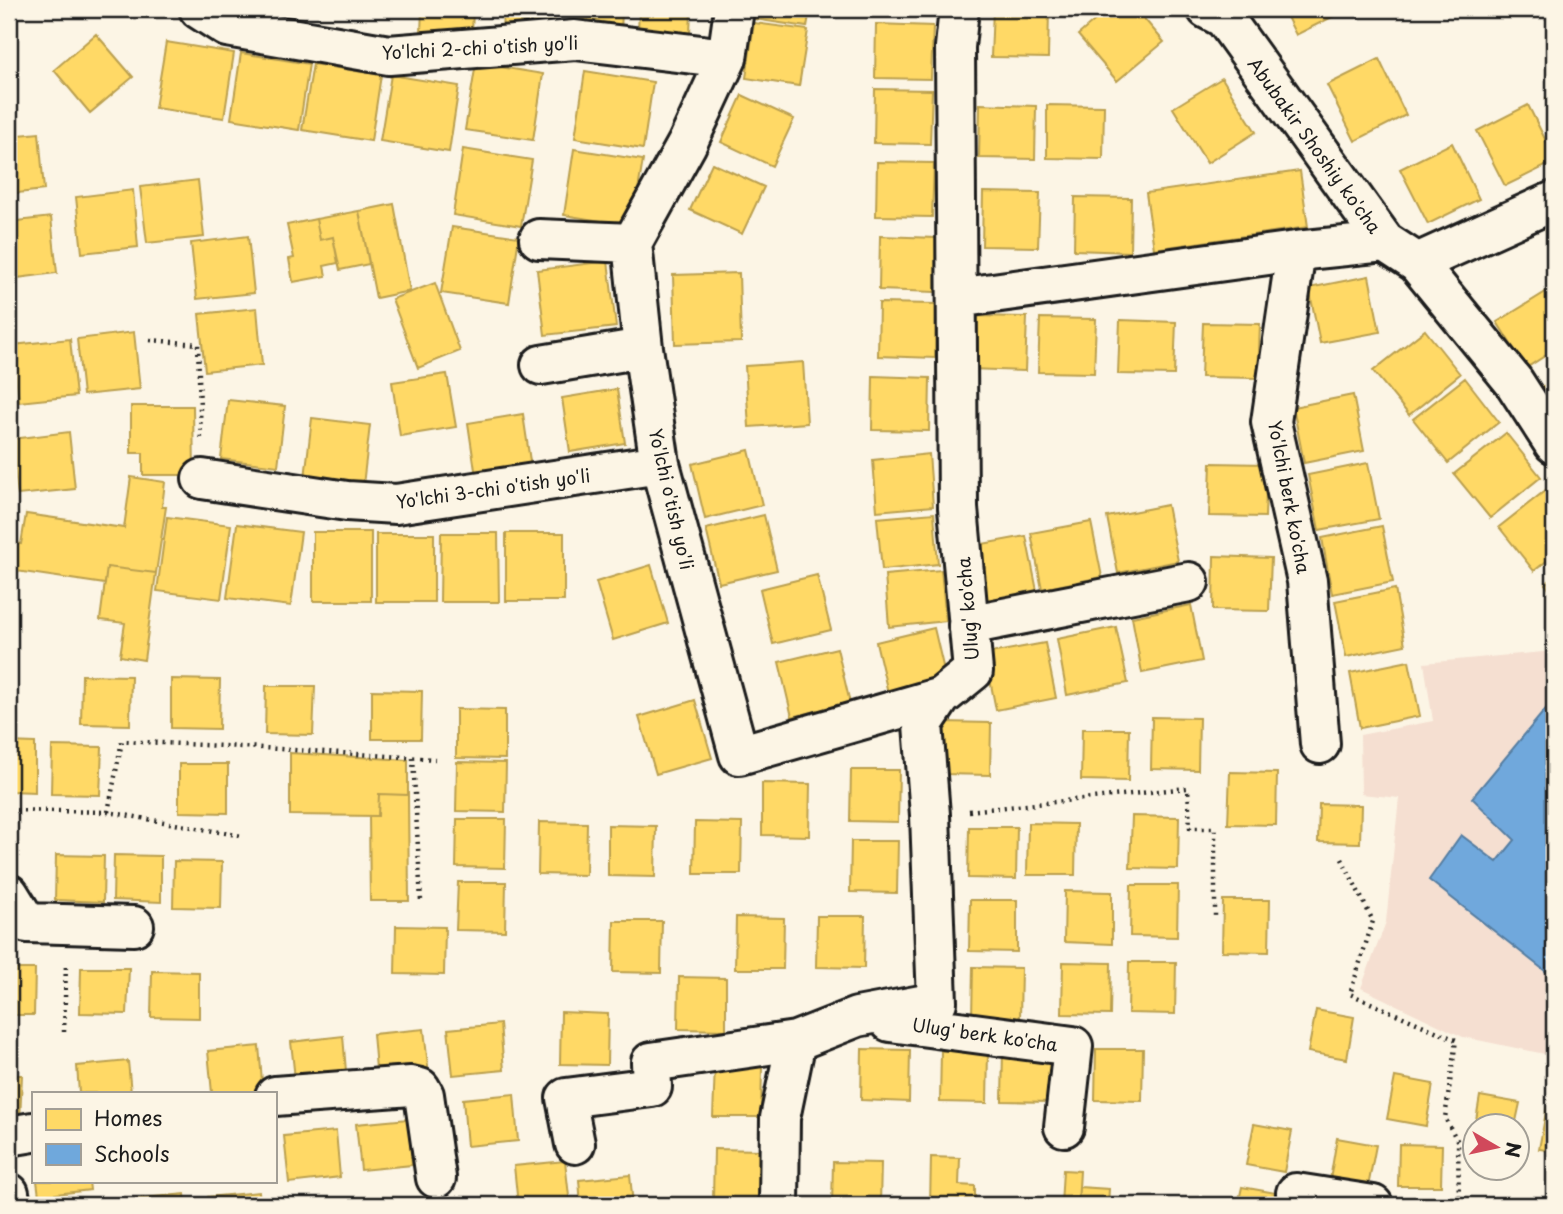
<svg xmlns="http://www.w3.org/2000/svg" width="1563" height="1214" font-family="'Playpen Sans',sans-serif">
<rect width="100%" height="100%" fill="#fcf5e5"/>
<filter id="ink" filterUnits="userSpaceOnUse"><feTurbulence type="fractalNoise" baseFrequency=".0143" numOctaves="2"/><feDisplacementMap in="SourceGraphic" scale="14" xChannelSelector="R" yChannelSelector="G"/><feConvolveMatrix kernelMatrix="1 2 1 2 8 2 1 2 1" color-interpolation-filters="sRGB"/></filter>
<g filter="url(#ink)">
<path fill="#f5dfd1" d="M1554,651V1056L1463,1037L1361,988L1386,922L1399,798L1361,794L1360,735L1433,721L1424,663Z"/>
<path fill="#ffd966" stroke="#bba050" stroke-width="2" d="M422,9H473L472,34L421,33Z
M503,9H555L554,36L502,34Z
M570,9H622L621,35L569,33Z
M639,9H691L690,35L638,33Z
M755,9H810L807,27L754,19Z
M993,9H1049L1048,58L991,57Z
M1108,9H1136L1164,42L1117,81L1078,35Z
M1283,9H1348L1296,35Z
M754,23L808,30L799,86L746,78Z
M876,24L933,26L931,79L875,78Z
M96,34L133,77L90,113L54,70Z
M166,42L234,53L224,118L155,108Z
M241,53L309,64L299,130L231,119Z
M1379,59L1406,115L1355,141L1327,85Z
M476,63L543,74L533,140L465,130Z
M313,64L381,75L371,141L302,130Z
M585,71L653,82L643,149L575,138Z
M391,75L459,86L449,152L380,141Z
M1222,78L1256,132L1207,163L1173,108Z
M875,89L932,90L930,144L874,143Z
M1554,93V114L1546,98Z
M742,95L794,119L772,166L721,142Z
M980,104L1036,106L1035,159L979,158Z
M1047,105L1104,106L1103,159L1047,158Z
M1528,105L1554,157V162L1505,186L1477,131Z
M39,133L44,190L9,194V136Z
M1452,143L1479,199L1428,224L1400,169Z
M463,149L532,160L521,226L453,215Z
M574,149L643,160L632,226L564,215Z
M877,162L934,163L932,217L876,216Z
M712,163L764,187L742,234L690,210Z
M1300,171L1308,227L1154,249L1146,193Z
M198,180L204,237L147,243L140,187Z
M133,190L138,247L82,253L76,197Z
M983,192L1040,193L1038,247L982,246Z
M1075,197L1131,198L1130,252L1074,250Z
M394,204L410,291L376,298L359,211Z
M359,211L369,264L340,270L333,237L320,240L316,219Z
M51,217L57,273L9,279V222Z
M316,219L320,240L333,237L338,263L324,266L326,276L293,282L289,259L294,258L287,225Z
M1554,222V251L1544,226Z
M452,227L519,237L509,303L441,293Z
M248,236L254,293L197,299L191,243Z
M880,236L936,238L935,292L879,290Z
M608,261L616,327L545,335L537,270Z
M739,273L741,342L675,344L673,275Z
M1369,276L1380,332L1320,343L1309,288Z
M435,283L460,351L418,368L392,299Z
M1549,290L1554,299V350L1526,368L1497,322Z
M879,303L936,304L935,358L878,356Z
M257,308L262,365L205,371L199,314Z
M970,316L1027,317L1025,371L969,369Z
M1040,318L1096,319L1094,373L1038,372Z
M1120,320L1176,322L1174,375L1118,374Z
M1203,323L1260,324L1258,378L1201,377Z
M1425,330L1460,374L1409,415L1373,371Z
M134,332L140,389L83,395L77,339Z
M70,339L76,396L19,402L13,345Z
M803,362L807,423L749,427L745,366Z
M447,374L456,427L400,436L392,382Z
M873,376L930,378L929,431L872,430Z
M1465,378L1499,422L1448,463L1413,419Z
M1554,379V407L1542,387Z
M617,389L625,443L570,452L562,398Z
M1353,395L1364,451L1304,463L1293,407Z
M228,400L285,406L278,466L221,459Z
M131,406H193L194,475H143V453H131Z
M523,414L531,468L476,477L468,423Z
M312,418L370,425L363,485L305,478Z
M69,432L75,489L18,495L11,439Z
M1506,433L1541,477L1490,518L1454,474Z
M749,450L762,505L705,519L692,464Z
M929,454L933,506L877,511L873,460Z
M1211,463L1267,464L1265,517L1209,516Z
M1368,463L1379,519L1319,530L1308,475Z
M131,477L165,482L162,507H166L156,573L107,567L105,584L9,570V542L21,544L26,514L124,528Z
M1551,486L1554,490V555L1534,571L1499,527Z
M1167,505L1178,561L1118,573L1107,517Z
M934,513L938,564L882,570L877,518Z
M764,515L777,570L719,583L706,529Z
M167,517L231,525L221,599L157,591Z
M1091,522L1102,577L1042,589L1031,533Z
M237,524L301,532L291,606L227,598Z
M1382,526L1393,582L1332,594L1322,538Z
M313,532H371V601H313Z
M441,533H498L499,602H440Z
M506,533H564V601H506Z
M376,534H434V602H376Z
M1026,536L1037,591L977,603L966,547Z
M1214,556L1271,558L1269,611L1213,610Z
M651,565L668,623L613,640L596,582Z
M107,567L156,573L144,660L120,656L125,623L100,620Z
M941,570L946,621L889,627L885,575Z
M817,575L831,630L773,644L760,589Z
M1554,577V596L1545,584Z
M1395,589L1405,645L1346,657L1335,601Z
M1191,605L1202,661L1142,673L1132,617Z
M1116,627L1128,683L1067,695L1057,639Z
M934,628L947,683L889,697L876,642Z
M1045,643L1056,698L996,710L985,654Z
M837,648L850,703L792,717L779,662Z
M1409,661L1420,716L1360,728L1350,673Z
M82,675L131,676L130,725L81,724Z
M171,679L220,680L219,729L171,728Z
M266,686H315L313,735L265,734Z
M372,690L422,691L421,739H372Z
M695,700L712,758L656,774L639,717Z
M456,709L505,710V759L456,758Z
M1152,717L1199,718L1198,770L1151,769Z
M943,722L991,723L990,775L942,774Z
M1082,729H1129L1128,781L1081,780Z
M9,742L35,743V792L9,791Z
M52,746L102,747L100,795L51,794Z
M290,753L408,760V795L379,794L378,816L290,815Z
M457,762L506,763L505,812L456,811Z
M179,764H228V813L179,812Z
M851,770H899L898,822L850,821Z
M1230,772L1277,773L1276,825L1228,824Z
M762,783L810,784L809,836L762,835Z
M379,794L408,795L409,901H370L369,816H378Z
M1319,804L1361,805L1360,843L1318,842Z
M1132,816L1179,817L1178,869L1130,868Z
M457,819H506L505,868L456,867Z
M539,822L587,823L586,875L538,874Z
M695,822L742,823L741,874H694Z
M1028,823L1076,824L1075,875H1027Z
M608,825L656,826L655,877L608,876Z
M969,827H1017L1016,879L968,878Z
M851,841H898L897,893L850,892Z
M56,855L104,856L103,902L55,900Z
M114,855L161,856V902L113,900Z
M174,861L222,862L221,908L173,907Z
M458,882H506L505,931L456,930Z
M1131,885H1178L1177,937L1130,936Z
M1065,891L1112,892V944L1064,942Z
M970,900H1017V952L969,951Z
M1223,900H1270L1269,952L1222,951Z
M817,916H865L864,968L816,967Z
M736,917L784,918L783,969H735Z
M614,921H662L661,973L613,972Z
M396,926L445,927L444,975L395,974Z
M1063,962L1111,963L1110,1015L1062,1014Z
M1129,962H1176L1175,1014L1128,1013Z
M973,967L1021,968L1020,1020L972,1018Z
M81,968H129L127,1014L80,1013Z
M9,969H35L34,1015H9Z
M152,971L199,972V1018L151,1017Z
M679,977L726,978V1030L678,1029Z
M1316,1010L1354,1017L1347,1059L1308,1052Z
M561,1012L608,1014L607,1065L560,1064Z
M500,1024L504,1070L453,1075L448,1029Z
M424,1029L429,1075L377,1081L373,1034Z
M343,1036L347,1083L296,1088L291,1042Z
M259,1046L263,1093H212L208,1051Z
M862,1049L910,1050L909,1102L861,1100Z
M1096,1049H1143L1142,1101L1095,1100Z
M1003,1050L1051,1051L1050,1102L1002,1101Z
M941,1051H988L987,1103L940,1102Z
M128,1061L131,1093H79L77,1066Z
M715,1065L762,1066L761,1117H713Z
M9,1075H22L20,1121H9Z
M1395,1077L1433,1084L1426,1126L1387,1119Z
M514,1094L518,1141L467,1146L463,1099Z
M1480,1096L1520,1103L1515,1126H1476V1138H1473Z
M1547,1107L1554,1108V1151L1539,1149Z
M408,1119L412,1165L361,1170L356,1124Z
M1254,1124L1292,1131L1284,1172L1246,1165Z
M336,1131L340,1177L289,1183L284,1136Z
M1337,1138L1376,1145L1368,1187L1330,1180Z
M1399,1144L1442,1145L1441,1186H1398Z
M714,1149L761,1150L760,1201L713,1200Z
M931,1157L960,1158L959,1185L975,1186V1205H930Z
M565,1161L570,1205H518L514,1166Z
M833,1162L881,1163L880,1205H832Z
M1063,1170L1080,1171L1078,1205H1061Z
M630,1175L633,1205H581L579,1180Z
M37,1181H89L90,1190L39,1196Z
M1079,1187L1109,1189L1108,1205H1078Z
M1242,1187L1281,1194L1279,1205H1238Z
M259,1192L261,1205H209L208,1197Z
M185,1194L186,1205H135L134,1199Z
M975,1201L1058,1205H975Z"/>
<path fill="#6fa8dc" stroke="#567ea2" stroke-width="2" d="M1554,699V978L1429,880L1461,835L1497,862L1515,840L1472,798Z"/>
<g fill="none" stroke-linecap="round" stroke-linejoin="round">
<g stroke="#1c1c1c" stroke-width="44">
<path id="minor" d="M199,9L227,27L389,55L575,40L727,58
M734,9L727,58L687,144L632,243L643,348L660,464L739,755L941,697
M1207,9L1224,18L1385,242L1417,263L1514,382L1554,444
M539,239L632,243
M1296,251L1271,422L1307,581L1320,744
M1417,263L1554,201
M957,298L1296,251L1385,242
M541,365L643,348
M202,479L347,501L396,504L660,464
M968,625L1189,582
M9,894L27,923L134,926
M890,1022L1073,1046L1064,1127
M275,1096L411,1086L420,1088L424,1095L436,1178
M9,1136L33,1132
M575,1144L566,1098L652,1087L651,1062L796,1041
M9,1193L11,1205
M1296,1193L1373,1205
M779,1205L780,1118L796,1041L857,1017L937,1002L930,815L923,724L941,697L973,671L958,508L955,47L959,9"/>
</g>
<path stroke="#1c1c1c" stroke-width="4.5" stroke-dasharray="2 5" stroke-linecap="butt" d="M150,340L198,344L201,442
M413,758L421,901
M9,810L108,812L242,836
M969,811L1188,788L1190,828H1215V916
M108,812L122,741L263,748L435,759
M1342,859L1373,921L1350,994L1456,1040L1445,1118L1458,1142L1459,1205
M64,1032L66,964"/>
<use href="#minor" stroke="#fcf5e5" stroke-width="38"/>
</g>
</g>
<g text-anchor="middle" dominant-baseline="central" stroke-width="7" stroke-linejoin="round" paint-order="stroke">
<g font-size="18" fill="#1c1c1c" stroke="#fcf5e5">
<text transform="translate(480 47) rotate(-3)">Yo'lchi 2-chi o'tish yo'li</text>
<text transform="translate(1315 145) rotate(54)">Abubakir Shoshiy ko'cha</text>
<text transform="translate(493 488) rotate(-8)">Yo'lchi 3-chi o'tish yo'li</text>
<text transform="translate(1290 497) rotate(79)">Yo'lchi berk ko'cha</text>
<text transform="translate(672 499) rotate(77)">Yo'lchi o'tish yo'li</text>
<text transform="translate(967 609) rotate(-95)">Ulug' ko'cha</text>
<text transform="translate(985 1034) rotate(8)">Ulug' berk ko'cha</text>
</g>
</g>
<rect width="1563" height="1214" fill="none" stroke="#fcf5e5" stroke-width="35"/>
<rect x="18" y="18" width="1528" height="1179" fill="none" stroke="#1c1c1c" stroke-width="2.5" filter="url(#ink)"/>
<rect x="32" y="1092" width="245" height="91" fill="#fcf5e5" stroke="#a29e95" stroke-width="2"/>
<rect x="46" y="1109" width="35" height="21" fill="#ffd966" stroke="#a29e95" stroke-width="2"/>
<text x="94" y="1126" font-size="21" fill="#1c1c1c">Homes</text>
<rect x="46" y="1144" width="35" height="21" fill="#6fa8dc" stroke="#a29e95" stroke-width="2"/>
<text x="94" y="1162" font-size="21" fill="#1c1c1c">Schools</text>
<g transform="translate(1496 1147) rotate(99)"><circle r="33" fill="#fcf5e5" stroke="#a29e95" stroke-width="2"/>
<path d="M0-5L12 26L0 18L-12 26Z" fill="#d1495b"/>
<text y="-10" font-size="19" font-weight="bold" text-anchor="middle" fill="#1c1c1c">N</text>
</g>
</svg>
